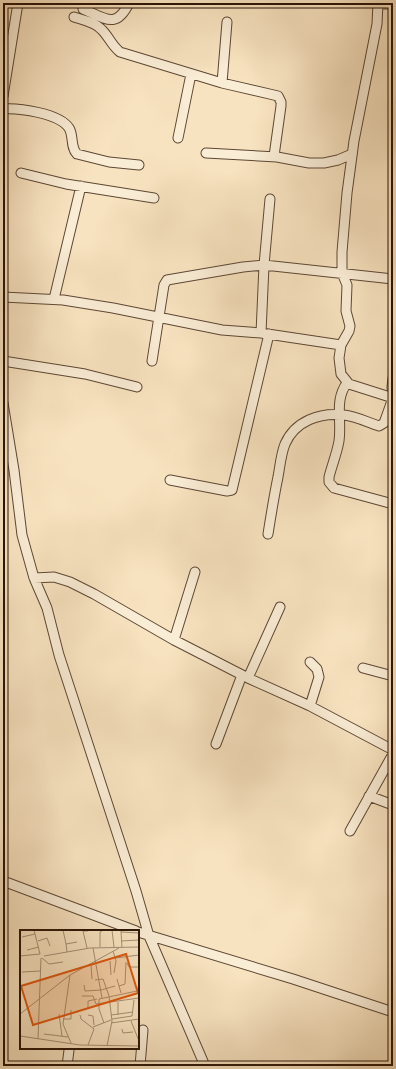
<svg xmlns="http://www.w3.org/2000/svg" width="396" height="1069" font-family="'Libre Bodoni',serif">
<rect width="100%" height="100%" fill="#f8e3c0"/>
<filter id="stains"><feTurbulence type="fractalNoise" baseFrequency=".005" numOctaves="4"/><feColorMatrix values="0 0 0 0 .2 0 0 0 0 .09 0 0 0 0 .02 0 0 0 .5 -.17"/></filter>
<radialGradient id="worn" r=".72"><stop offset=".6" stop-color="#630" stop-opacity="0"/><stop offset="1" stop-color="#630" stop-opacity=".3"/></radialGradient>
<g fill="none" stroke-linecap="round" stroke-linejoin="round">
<g stroke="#5d4734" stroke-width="11">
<path id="minor" d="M378,3L377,24L354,141L347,193L342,252V273L347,285L346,311L350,326L349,331L341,345L339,358L341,374L349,384L393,398
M378,4H393
M83,9C105,18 116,30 129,3
M74,17C83,20 95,22 102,30C109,37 112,46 120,52L222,83L278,96L281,102V106L274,156
M222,83L227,22
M3,96L18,3
M3,109C19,108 59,113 69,128C74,136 70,147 77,154L109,162L139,165
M178,138L191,74
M206,153L277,157L309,163H324L338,160L352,154
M21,173L66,184L154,198
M3,297L63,300L113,308L222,330L261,333L341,345
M54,299L81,186
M261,333L264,265L270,199
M3,361L85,374L137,387
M152,361L164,285L167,280L243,267L264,265L393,279
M347,383C334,400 342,421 339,441C337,453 332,465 329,477V482L334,488L393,504
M3,403L14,470L22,535L34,578L47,608L59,655L136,891L149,936L205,1066
M170,480L227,491L232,490L269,334
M268,534C271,515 274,496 278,477C280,466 281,454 285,444C295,421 320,412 344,415C355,416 367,422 379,426L384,423L393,398L392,387L393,378
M34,578L54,577L70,582L94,594L174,640L250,679L310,706L393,750
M174,640L195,572
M363,668L393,676
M248,678L280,607
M310,706L319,677L317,669L310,662
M216,744L242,675
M369,796L393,805
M350,831L393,754
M3,881L136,931
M138,932L293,979L393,1012
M67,1066L69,1050
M140,1066L143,1030"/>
</g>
<use href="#minor" stroke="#faedd6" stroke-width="9"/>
</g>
<g transform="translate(20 930)">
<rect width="119" height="119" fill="#f8e3c0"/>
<path fill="none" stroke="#a59075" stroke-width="1" d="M14,0L20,24M43,0L46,14M92,0L94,17M101,1L102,18M101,2L119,3M2,7L15,4M18,11L27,8L30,16M101,11L119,10M80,17V2L83,0M67,18L63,1H68M73,18L82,68M7,20L19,17M93,21L96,31L94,43M47,22L46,14L57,12M0,26L20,24M24,26L70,18L119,17M22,28L29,34L43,32M95,28L119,25M90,31L91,45M107,33L109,37H119M71,34L72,49M2,42L20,41M50,45L43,94L51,113M97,49L101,63M75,50L83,49L89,66L92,91L87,116M64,55L65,61L81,60M99,56L105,54L106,32M81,60L95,56M62,66H73L76,74L119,68M98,72V85M68,79V71L77,69M0,84L50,45L99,18M39,84L42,106M60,85L61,89L74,99L68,115M68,85L73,86L74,95M91,85L113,82M43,89H51V80M92,89L112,86L114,70M111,91L119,111M84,93L79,79V69L117,61L119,54M91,93L119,89M73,97L91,90M102,99L103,103L113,102M24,104L48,107M0,106L60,115L119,116M18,109L21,28"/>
<path fill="#de560c" fill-opacity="0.15" stroke="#de560c" stroke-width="2" d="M106,24L118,63L13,95L1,56Z"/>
<rect width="119" height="119" fill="none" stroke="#291305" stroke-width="2"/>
</g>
<rect width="396" height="1069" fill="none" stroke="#f8e3c0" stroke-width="16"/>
<rect x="4" y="4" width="388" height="1061" fill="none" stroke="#291305" stroke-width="2"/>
<rect x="8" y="8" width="380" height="1053" fill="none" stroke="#291305"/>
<rect width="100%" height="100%" filter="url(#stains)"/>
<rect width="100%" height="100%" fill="url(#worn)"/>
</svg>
